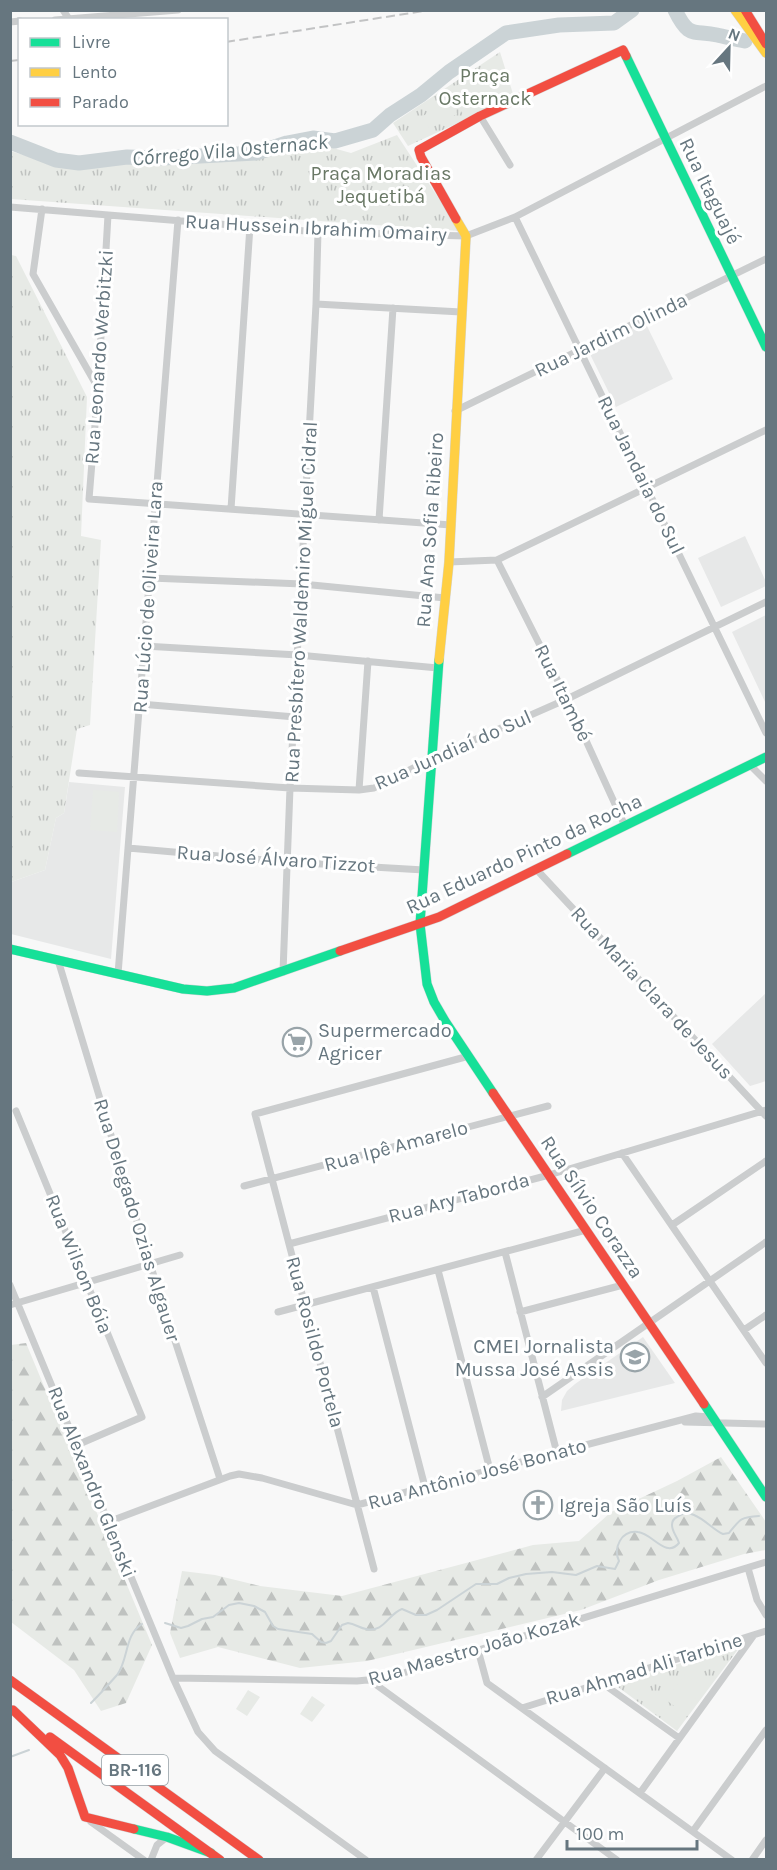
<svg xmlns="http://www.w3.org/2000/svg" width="777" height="1870" font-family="Karla,sans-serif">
<defs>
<pattern id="forest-firs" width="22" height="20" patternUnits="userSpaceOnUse" patternTransform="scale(1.5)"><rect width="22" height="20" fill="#e7eae6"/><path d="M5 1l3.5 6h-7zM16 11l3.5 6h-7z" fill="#bfc2c0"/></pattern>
<pattern id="park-tufts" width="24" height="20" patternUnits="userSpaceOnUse" patternTransform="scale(1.5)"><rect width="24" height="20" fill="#e7eae6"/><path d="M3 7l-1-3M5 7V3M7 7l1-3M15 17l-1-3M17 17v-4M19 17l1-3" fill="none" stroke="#bfc2c0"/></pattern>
</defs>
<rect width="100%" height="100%" fill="#f8f8f8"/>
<path fill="#e7e8e8" d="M645,322L673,379L616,407L588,350Z
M745,536L766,582V586L721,607L698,558Z
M766,615V704L732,632Z
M69,782L125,787L111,959L11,934V882L45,870L56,818L64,813Z
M766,993V1081L750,1086L712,1044Z
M643,1337L675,1383L561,1411L562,1400L567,1391L575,1384Z"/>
<path fill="url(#forest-firs)" d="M26,1343L152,1645L126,1703L101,1711L74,1670L11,1622V1345Z
M721,1457L766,1522V1550L744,1554L659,1580L581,1610L367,1661L300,1668L218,1647L180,1658L170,1633L182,1571L215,1575L260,1586L342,1596L533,1545L579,1541L611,1512L677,1481Z"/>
<path fill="url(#park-tufts)" d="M500,52L514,97L408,146L393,123Z
M397,135L460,231L11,199L10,151L69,168L132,162L254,158L322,145L351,153Z
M11,255L16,256L87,397L81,536L101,540L90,725L77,729L64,813L56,818L45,870L11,882Z
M742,1644L677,1731L614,1684Z"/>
<path fill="#e7eae6" d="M494,66L506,94L462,113L450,89Z
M448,98L457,114L429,128L422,117Z
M93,790L119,792L117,832L90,830Z
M685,1674L703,1688L684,1713L666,1700Z
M248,1690L260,1697L247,1716L236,1709Z
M312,1696L325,1705L312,1722L300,1714Z"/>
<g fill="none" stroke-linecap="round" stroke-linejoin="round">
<path stroke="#cbd3d6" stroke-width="2" d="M165,1623L181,1628L188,1626L202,1619L213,1617L229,1605L239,1603L254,1606L265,1612L273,1626L278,1629L312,1634L321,1642L326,1643L331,1641L342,1625L348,1623C355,1624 360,1628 366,1629C384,1633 388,1614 402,1609L416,1615H426L437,1610L476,1584H497L509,1578L526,1574L552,1572L576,1575L597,1566L615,1569L619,1561C613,1548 621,1530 638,1532C652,1533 666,1559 679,1543C677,1536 672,1532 672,1525C672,1521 673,1519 677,1517C694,1505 709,1528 723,1534L729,1533C740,1519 741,1517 759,1516
M91,1703C100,1694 109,1684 117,1675C129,1659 124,1635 142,1624
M10,1757L29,1750"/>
<path stroke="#cbd3d6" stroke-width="15" d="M675,10C689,39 693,30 717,35C727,37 736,40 745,41
M10,142L56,160L79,163L127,157L163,158L256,153L287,143L313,138L335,141L373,130L390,115L421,95L449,72L506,33L559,25L614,23L632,10"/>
<g stroke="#d4d5d6" stroke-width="10">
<path id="fast" d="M626,56L766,347
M439,660L420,924L427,984L434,1002L445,1021L493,1093
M567,854L766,757
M10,949L183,989L207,991L234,988L340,951
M704,1404L766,1497
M134,1829L167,1837L211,1853"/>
</g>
<g stroke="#d4d5d6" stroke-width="10">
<path id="slow" d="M735,10L766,53
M439,660L449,562L466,236L456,219"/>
</g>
<g stroke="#d4d5d6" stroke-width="10">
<path id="jam" d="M745,10L766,44
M456,219L421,157L419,150L480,116L623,50L626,56
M340,951L439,917L567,854
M493,1093L704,1404
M10,1680L259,1860
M13,1710L60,1755L68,1768L85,1817L134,1829
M50,1737L220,1860"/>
</g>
<path stroke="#cbcdce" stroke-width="7" d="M63,10L69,19
M55,20L178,10
M10,22L20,21
M480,116L510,165
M10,207L318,232L466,236L515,217L766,86
M42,209L33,274L98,388
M108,215L98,388L89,499L451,525
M515,217L766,733
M316,304L461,312
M455,411L766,259
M231,509L250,226
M379,520L393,308
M497,560L567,699L625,826
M449,562L497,560L766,430
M150,578L302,584L445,598
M144,646L298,655L438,668
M140,704L295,717
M750,765L766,781
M79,773L290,788L359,790L374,788L431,759L567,699L766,602
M359,790L368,661
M128,848L287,862L424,870
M537,870L766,1116
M58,960L150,1264L220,1479
M283,972L290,788L316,304L318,232
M118,974L178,220
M16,1111L142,1417L77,1445
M622,1153L766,1363
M244,1186L548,1106
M672,1225L766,1161
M289,1244L549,1175L766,1110
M505,1252L557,1453
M438,1270L490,1470
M10,1285L173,1678L198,1732L215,1751L366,1860
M373,1287L425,1487
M10,1305L180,1255
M278,1312L586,1230
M520,1312L623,1285
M744,1330L766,1315
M542,1397L766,1242
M685,1422L766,1424
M108,1522L230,1476L239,1474L262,1478L357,1505L696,1416L709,1417L714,1420
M748,1568L757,1600L766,1615
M374,1569L255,1114L469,1056
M478,1650L487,1683L732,1860
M173,1678L357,1681L387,1678L766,1562
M371,1681L617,1860
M602,1683L679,1738
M522,1708L766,1631
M640,1793L754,1635
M91,1822L144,1860
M693,1831L766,1730
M151,1860L157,1845L167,1837
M536,1860L605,1768
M752,1860L766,1840"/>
<use href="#fast" stroke="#16e098" stroke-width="9"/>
<use href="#slow" stroke="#ffcf43" stroke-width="9"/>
<use href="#jam" stroke="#f24e42" stroke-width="9"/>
<path stroke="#c2c3c4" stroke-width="2" stroke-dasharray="9 4.5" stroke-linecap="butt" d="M226,42L430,10
M10,61L20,60"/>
</g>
<defs>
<g id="supermarket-ring" transform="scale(1.5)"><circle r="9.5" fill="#fff" stroke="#99a4a9" stroke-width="1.5"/><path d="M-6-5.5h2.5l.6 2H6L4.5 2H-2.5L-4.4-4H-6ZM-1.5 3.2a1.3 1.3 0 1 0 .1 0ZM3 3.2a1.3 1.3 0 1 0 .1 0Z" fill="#99a4a9"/></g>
<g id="school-ring" transform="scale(1.5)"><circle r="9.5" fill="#fff" stroke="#99a4a9" stroke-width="1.5"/><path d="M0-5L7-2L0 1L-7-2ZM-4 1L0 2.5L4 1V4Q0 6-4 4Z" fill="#99a4a9"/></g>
<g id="church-ring" transform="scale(1.5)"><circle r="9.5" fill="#fff" stroke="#99a4a9" stroke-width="1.5"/><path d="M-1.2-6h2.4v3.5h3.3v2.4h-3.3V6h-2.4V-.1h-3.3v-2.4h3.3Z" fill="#99a4a9"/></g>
</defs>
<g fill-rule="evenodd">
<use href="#supermarket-ring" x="297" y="1042"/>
<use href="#school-ring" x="635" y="1357"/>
<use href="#church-ring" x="538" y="1505"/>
</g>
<g text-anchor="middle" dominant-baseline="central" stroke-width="6" stroke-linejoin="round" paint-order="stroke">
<rect fill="#fff" stroke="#949fa5" stroke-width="1.5" x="102" y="1755" width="66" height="30" rx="4.5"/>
<g font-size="18" font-weight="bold" fill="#66767f">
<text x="135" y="1770">BR-116</text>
</g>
<g font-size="20" fill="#697865" stroke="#fff">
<text x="485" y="75">Praça<tspan x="485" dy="23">Osternack</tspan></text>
<text x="381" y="173">Praça Moradias<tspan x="381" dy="23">Jequetibá</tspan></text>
</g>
<g font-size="20" fill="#66767f" stroke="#fff">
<text transform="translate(710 191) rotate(64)">Rua Itaguajé</text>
<text transform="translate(316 228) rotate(3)">Rua Hussein Ibrahim Omairy</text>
<text transform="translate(611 335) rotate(-26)">Rua Jardim Olinda</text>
<text transform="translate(99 357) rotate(-86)">Rua Leonardo Werbitzki</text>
<text transform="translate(641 475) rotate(64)">Rua Jandaia do Sul</text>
<text transform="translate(430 530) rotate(-86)">Rua Ana Sofia Ribeiro</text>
<text transform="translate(148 597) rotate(-86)">Rua Lúcio de Oliveira Lara</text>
<text transform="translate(301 602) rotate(-87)">Rua Presbítero Waldemiro Miguel Cidral</text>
<text transform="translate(563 693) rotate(64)">Rua Itambé</text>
<text transform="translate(453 750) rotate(-24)">Rua Jundiaí do Sul</text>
<text transform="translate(524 854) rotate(-25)">Rua Eduardo Pinto da Rocha</text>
<text transform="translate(276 859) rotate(4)">Rua José Álvaro Tizzot</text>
<text transform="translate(652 993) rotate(47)">Rua Maria Clara de Jesus</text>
<text transform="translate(396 1146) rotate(-15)">Rua Ipê Amarelo</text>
<text transform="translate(459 1198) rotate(-15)">Rua Ary Taborda</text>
<text transform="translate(592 1207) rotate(56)">Rua Sílvio Corazza</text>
<text transform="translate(137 1220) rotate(73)">Rua Delegado Ozias Algauer</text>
<text transform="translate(79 1264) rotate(68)">Rua Wilson Bóia</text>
<text transform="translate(315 1342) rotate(75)">Rua Rosildo Portela</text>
<text transform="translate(477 1474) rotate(-15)">Rua Antônio José Bonato</text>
<text transform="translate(92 1482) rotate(68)">Rua Alexandro Glenski</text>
<text transform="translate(474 1649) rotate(-16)">Rua Maestro João Kozak</text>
<text transform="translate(644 1669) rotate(-17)">Rua Ahmad Ali Tarbine</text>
</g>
<g font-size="20" fill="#66767f" stroke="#fff" text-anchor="start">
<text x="318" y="1030">Supermercado<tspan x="318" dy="23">Agricer</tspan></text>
<text x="614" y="1346" text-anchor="end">CMEI Jornalista<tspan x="614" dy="23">Mussa José Assis</tspan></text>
<text x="559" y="1505">Igreja São Luís</text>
</g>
<g font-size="21" font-style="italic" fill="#617479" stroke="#fff">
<text transform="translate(230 150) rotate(-5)">Córrego Vila Osternack</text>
</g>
</g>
<rect width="777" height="1870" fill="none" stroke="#66767f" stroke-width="24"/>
<rect x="18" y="18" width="210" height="108" fill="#ffffff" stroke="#c2c8cc" stroke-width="1.5"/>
<rect x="30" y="38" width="30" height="9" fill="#16e098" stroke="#c2c8cc" stroke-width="1.5"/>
<text x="72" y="48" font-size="18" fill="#66767f">Livre</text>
<rect x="30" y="68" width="30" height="9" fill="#ffcf43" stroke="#c2c8cc" stroke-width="1.5"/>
<text x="72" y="78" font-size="18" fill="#66767f">Lento</text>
<rect x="30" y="98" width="30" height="9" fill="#f24e42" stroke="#c2c8cc" stroke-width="1.5"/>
<text x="72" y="108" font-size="18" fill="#66767f">Parado</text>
<g transform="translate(729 48) rotate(22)" stroke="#ffffff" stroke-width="4.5" paint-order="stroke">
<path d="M0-4.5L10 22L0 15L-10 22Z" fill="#66767f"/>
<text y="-9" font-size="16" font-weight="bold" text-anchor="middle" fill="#66767f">N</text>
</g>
<path d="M567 1840v9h130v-9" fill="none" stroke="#66767f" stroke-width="3"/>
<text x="576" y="1840" font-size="18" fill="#66767f" stroke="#ffffff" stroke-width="4.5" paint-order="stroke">100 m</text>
</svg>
